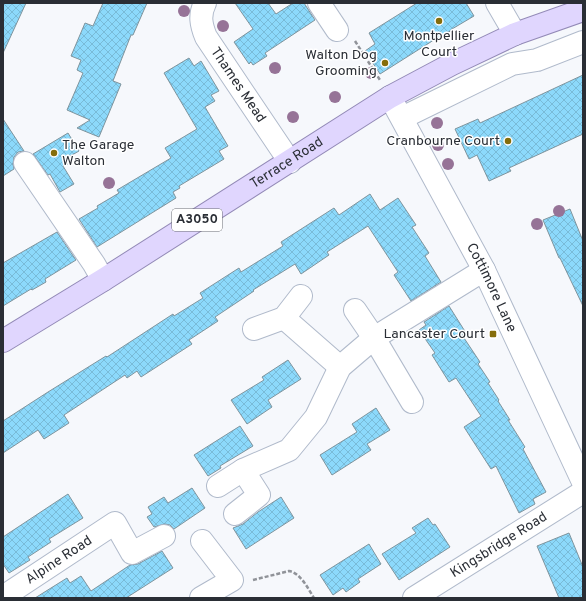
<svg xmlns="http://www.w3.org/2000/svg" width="586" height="601" font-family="Overpass,sans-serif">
<defs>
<pattern id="building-cross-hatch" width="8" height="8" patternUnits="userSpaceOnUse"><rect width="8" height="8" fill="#8cd9fb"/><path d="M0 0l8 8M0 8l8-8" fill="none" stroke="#79bbd8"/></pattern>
</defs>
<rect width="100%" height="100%" fill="#f6f8fc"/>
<path fill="url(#building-cross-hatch)" stroke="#7f949d" d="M3,3H26L3,53Z
M103,3H147L133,35H131L113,81L121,84L99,137L77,128L90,120L67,110L83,73L77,70L81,60L71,56L85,23L93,26Z
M235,3H268L276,14L293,3H304L315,20L265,53L267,56L253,65L251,62L249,64L234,42L253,29Z
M417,3H466L474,16L452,29V30L437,39V38L380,74L365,51L375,44L369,33Z
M189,58L194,66L201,61L219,91L211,95L215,101L205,107L228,146L219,151L224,159L179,186L180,188L173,192L176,198L97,247L79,219L98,208L97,206L119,193L117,190L171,158L165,148L197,129L164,73Z
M583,75V134L509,168L511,171L489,181L477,155L469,159L455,129L478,119L480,123Z
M3,119L24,151L18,152L14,157L13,164L14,169L3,176Z
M68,133L79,151L65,159L68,164L63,166L74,184L60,192L50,174L48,175L33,154Z
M370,194L380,210L398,198L416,225L412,227L429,253L425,256L441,282L411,301L394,275L398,272L368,226L327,252L329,255L301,274L295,264L253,290L254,291L215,317L218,321L189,340L192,344L141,377L137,371L127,378L125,375L64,415L69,423L44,439L38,430L3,453V421L48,392L106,356L107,357L173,314L174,316L203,298L200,293L239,268L241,272L283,246L281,242L334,208L339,215Z
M570,209L583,241V306L560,258H559L543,220Z
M57,232L76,260L45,279L46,282L32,290L31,289L3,306V263Z
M449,306L466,333L462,335L480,362L478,364L490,382L488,383L499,400L498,401L510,420H508L525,447L523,449L546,492L533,499L535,504L519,513L496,466L491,469L464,427L481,416L456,378L449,382L432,355L435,353L419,330L426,325L424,322Z
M288,360L301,379L268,400L272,407L247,424L231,400L264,380L262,377Z
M376,408L390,430L367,444L371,450L332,475L320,455L357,432L352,424Z
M240,426L253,446L220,466L221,468L208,476L194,455Z
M192,488L205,508L174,529L170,525L165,524L154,527L147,517L152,514L148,507L164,497L168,503Z
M68,494L83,518L49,539L51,542L28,557L30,560L9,573L3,564V537Z
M281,497L294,518L246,549L233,528L243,524L258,512Z
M428,518L433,525L435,524L450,547L399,580L382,554L416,533L412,528Z
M569,533L583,567V598H559L537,546Z
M369,544L381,564L358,579L360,582L346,592L343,588L333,595L320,575Z
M162,551L173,568L126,598H35L67,578L70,583L81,576L91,591L130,565L138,564Z"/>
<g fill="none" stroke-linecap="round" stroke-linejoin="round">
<g stroke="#b0bacb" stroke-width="24">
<g id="minor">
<path id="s1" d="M205,3C199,15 201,25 206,37L290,162"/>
<path d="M319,3L337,30"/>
<path d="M497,3L515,34"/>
<path id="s2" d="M390,97L484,270L583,482"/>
<path d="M402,118L512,64L537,60L583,42"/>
<path d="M25,163L94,264L103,280"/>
<path d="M355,310L374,338L412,402"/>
<path d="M284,318L340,367"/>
<path d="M254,329L284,318L301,296"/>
<path d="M218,486L243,470L289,450L316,417L340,367L374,338L484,270"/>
<path d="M235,514L259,495L243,470"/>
<path id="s3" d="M3,597L115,523L132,553L164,536"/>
<path d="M201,598L232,580L202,541"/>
<path id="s4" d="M414,598L583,492"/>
</g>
</g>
<g stroke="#938ab7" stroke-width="24">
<g id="major">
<path id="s5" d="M3,341L103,280L390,97L452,64L515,34L583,10"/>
</g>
</g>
<path stroke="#909399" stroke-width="2.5" stroke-dasharray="4 2" stroke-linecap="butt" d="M355,41L380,80
M253,580L289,571C301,573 308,589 314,598"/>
<use href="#minor" stroke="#fff" stroke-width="22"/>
<use href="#major" stroke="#e0d6fe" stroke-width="22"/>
</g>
<g fill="#967397">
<circle cx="184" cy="11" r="6"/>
<circle cx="223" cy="26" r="6"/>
<circle cx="275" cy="68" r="6"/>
<circle cx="371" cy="73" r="6"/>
<circle cx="335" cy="97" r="6"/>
<circle cx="293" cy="117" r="6"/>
<circle cx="437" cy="123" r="6"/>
<circle cx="438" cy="145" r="6"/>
<circle cx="448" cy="164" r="6"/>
<circle cx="109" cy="183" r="6"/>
<circle cx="559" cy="211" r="6"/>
<circle cx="537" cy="224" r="6"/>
</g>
<g fill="#856d0b" stroke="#fff" stroke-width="1.5">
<circle cx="439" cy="21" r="4"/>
<circle cx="385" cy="63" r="4"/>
<circle cx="508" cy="141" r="4"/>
<circle cx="54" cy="153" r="4"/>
<rect x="489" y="330" width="8" height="8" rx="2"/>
</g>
<g text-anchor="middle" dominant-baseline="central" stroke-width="3" stroke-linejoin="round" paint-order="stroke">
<rect fill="#fff" stroke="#6a6d72" stroke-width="1" x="172" y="209" width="50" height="22" rx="3"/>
<g font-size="13" font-weight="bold" fill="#2a2e35">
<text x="197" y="220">A3050</text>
</g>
<g font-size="14" fill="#2a2e35" stroke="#fff" text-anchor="end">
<text x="439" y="36" text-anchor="middle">Montpellier<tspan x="439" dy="16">Court</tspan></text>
<text x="377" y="55">Walton Dog<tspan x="377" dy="16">Grooming</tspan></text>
<text x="500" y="141">Cranbourne Court</text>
<text x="62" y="145" text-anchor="start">The Garage<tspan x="62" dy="16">Walton</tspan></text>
<text x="485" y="334">Lancaster Court</text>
</g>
<g font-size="14" fill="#2a2e35" stroke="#fff">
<text stroke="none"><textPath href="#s1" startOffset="93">Thames Mead</textPath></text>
<text stroke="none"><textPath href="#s5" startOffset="335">Terrace Road</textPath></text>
<text stroke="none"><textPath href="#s2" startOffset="216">Cottimore Lane</textPath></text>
<text stroke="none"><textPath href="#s4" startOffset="100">Kingsbridge Road</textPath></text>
<text stroke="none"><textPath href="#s3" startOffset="67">Alpine Road</textPath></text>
</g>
</g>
<rect width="586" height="601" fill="none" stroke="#2a2e35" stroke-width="8"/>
</svg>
